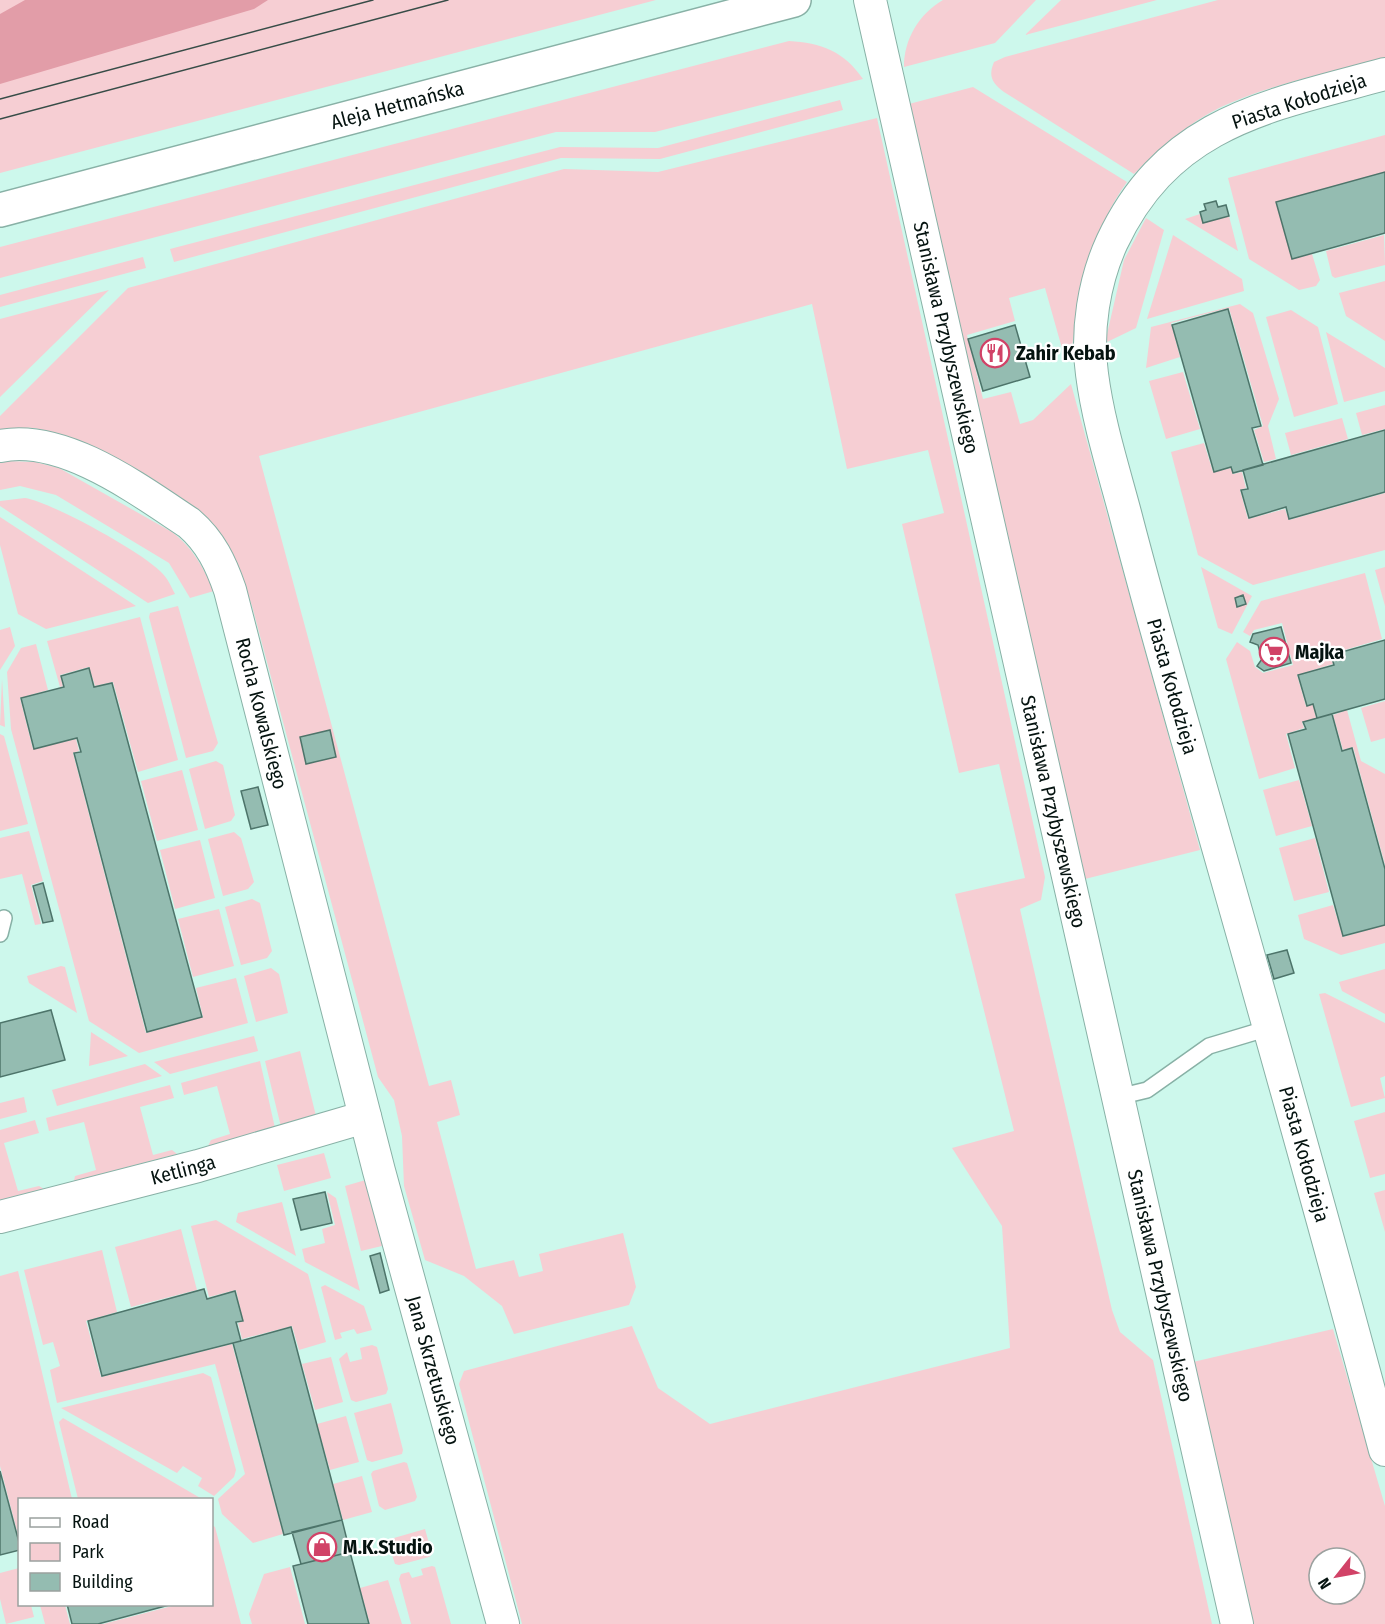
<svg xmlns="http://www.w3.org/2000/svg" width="1385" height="1624" font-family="'Fira Sans Condensed',sans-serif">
<rect width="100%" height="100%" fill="#cdf8ec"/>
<path fill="#f6ced3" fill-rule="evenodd" d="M0,0H656L0,173Z
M943,0H1036L995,43L904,67C904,39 919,14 943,0Z
M1061,0H1157L1025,35Z
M1218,0H1385V58C1332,72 1270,84 1221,107C1188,123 1160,148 1134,174L1004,92C992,83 988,76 994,62L1005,57Z
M789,41C821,43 844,51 863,79L655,132H556L0,278V247Z
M973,87L1127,182C1091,232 1079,295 1071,355L1065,359L1045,288L1009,298L1015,321L967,335L983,399L1011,392L1020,424L1033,420L1071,384L1200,850L1081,880L909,104Z
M840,100L843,110L660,159L561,158L174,262L170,249L560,147L658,148Z
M877,118L1045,877L1041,900L1020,909L1112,1310L1120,1332L1153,1360L1212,1624H522L459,1384L464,1371L632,1326L658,1388L710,1424L1010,1348L1002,1226L952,1148L1014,1131L955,894L1025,878L999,764L959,773L902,524L944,513L928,450L847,469L812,304L259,456L429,1086L451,1080L460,1115L437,1122L476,1269L514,1260L519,1277L543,1271L539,1254L623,1233L636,1287L629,1305L514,1334L502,1306L464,1276L425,1260L404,1186L402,1136L394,1100L378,1077L252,606C241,574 231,541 206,517C184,497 59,428 32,428C22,427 10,431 0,432V416L128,288L564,169L658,172Z
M1385,135V172L1276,202L1292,259L1312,254L1320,280L1316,286L1299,290L1249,259L1228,178Z
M1200,214L1203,223L1229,216L1238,251L1185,219Z
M1146,218L1164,230L1136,328L1105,343L1124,260Z
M1173,235L1242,279L1244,291L1147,319Z
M1384,235L1385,265L1335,278L1332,276L1326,251Z
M143,257L146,268L0,307V295Z
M1385,281V341L1346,316L1339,293Z
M109,290L0,397V319Z
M1240,304L1253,313L1279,399L1268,426L1276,459L1264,462L1254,430L1263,426L1229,308L1171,323L1180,357L1146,368L1151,327Z
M1291,310L1318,327L1338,404L1294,417L1266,317Z
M1326,332L1385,368V391L1344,402Z
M1183,372L1200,429L1166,439L1149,381Z
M1385,405V429L1362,435L1356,413Z
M1342,418L1348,439L1291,455L1285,433Z
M1204,443L1213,472L1231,468L1233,474L1242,472L1246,488L1240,490L1248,519L1285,509L1289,520L1385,493V550L1253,585L1198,555L1171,452Z
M9,461L35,462L59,468L172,532C193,548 203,567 214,591L190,598L169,563L56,495L20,486L0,490V463Z
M25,498C51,502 140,551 160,571C167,577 171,586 175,594L148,603L0,506V501Z
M0,517L136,606L46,629L18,614L0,545Z
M1201,567L1252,596L1232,634L1218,628Z
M1385,567V606L1375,570Z
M1365,573L1382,639L1331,654L1333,664L1297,675L1306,706L1313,705L1316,718L1302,722L1304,728L1286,734L1295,768L1259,779L1226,659L1237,642L1250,651L1255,667L1263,673L1293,665L1282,623L1254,630L1250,636L1243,632L1261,601Z
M178,606L218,743L213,751L186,758L149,617L150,613Z
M140,617L178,760L138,772L113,682L95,686L89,667L60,675L63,686L60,687L47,641Z
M10,627L15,646L0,670V630Z
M36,644L48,690L20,698L33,749L76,739L79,751L73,753L146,1033L203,1017L196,988L236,978L248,1023L139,1053L89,1021L11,729L7,672L21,648Z
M2,679L5,727L0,725Z
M1385,701V738L1371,742L1361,708Z
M1347,710L1361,761L1385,774V865L1353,747L1343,750L1333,715Z
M0,734L4,736L28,824L0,831Z
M216,761L223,765L235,815L231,821L205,829L189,769Z
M182,770L198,830L157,841L141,781Z
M1299,780L1312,826L1276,836L1263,790Z
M29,831L43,881L31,885L41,924L35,925L22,874L0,879V838Z
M234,832L241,838L254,882L248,889L223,896L208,839Z
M1315,838L1329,892L1294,901L1279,848Z
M200,840L215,898L175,909L160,850Z
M252,899L260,903L272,951L267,958L241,965L225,907Z
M1333,905L1343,937L1385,925V943L1341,955L1304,939L1298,915Z
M219,909L234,966L193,977L178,919Z
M61,966L65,967L77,1013L29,983L27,976Z
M271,968L279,974L288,1013L256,1022L244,976Z
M1385,969V1014L1342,991L1339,982Z
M1325,993L1385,1023V1076L1380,1078L1385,1098L1351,1107L1319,994Z
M91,1032L128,1056L89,1066Z
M254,1036L258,1051L170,1074L154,1062Z
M300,1051L316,1116L281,1127L265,1061Z
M260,1061L275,1128L208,1146L211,1140L230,1134L217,1086L184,1095L181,1083Z
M145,1064L162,1076L57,1106L52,1090Z
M170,1085L174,1098L140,1107L153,1155L172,1150L177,1154L74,1181L75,1176L96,1170L84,1122L49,1131L46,1118Z
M24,1097L27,1112L0,1119V1103Z
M1385,1112V1174L1370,1178L1354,1121Z
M35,1120L39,1133L4,1143L18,1191L39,1186L44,1189L0,1201V1130Z
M324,1153L331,1178L284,1191L277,1165Z
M369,1179L386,1245L361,1251L345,1186Z
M1385,1190V1232L1374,1193Z
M327,1192L336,1198L360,1291L305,1262L302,1249L325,1243L322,1229L335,1225Z
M282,1202L296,1256L236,1222L238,1213Z
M216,1220L308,1274L326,1342L299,1350L292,1326L242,1339L238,1323L243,1321L236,1290L209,1297L191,1226Z
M181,1229L197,1290L131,1307L115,1247Z
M102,1250L117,1312L86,1321L101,1377L232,1344L283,1534L253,1543L222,1514L218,1499L245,1474L215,1364L57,1403L50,1370L60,1366L53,1342L43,1345L24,1270Z
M18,1271L72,1499L20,1500L19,1539L0,1466V1276Z
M325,1285L364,1306L372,1330L357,1334L354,1329L340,1333L342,1338L335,1340L321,1287Z
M1333,1329L1385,1506V1624H1247L1193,1362ZM1319,1558H1355V1594H1319Z
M372,1345L377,1347L388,1389L386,1394L356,1402L351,1400L339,1359L347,1352L350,1362L362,1359L360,1348Z
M331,1357L343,1402L315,1410L302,1364Z
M203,1373L211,1377L236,1470L234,1477L214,1496L198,1486L202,1478L183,1466L177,1473L61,1408Z
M391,1403L403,1450L402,1454L372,1462L367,1460L354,1413Z
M346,1416L359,1462L330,1470L317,1424Z
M63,1418L202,1499H78L59,1422Z
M404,1462L407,1463L417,1497L415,1501L385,1510L379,1506L371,1474L373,1471Z
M362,1476L372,1512L343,1520L333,1484Z
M212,1525L215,1527L241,1624H103L176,1605L212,1604Z
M425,1529L432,1554L429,1557L399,1565L395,1564L387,1540Z
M432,1566L435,1567L451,1624H411L399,1579L401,1574L409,1572L412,1578L423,1575L421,1569Z
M290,1567L305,1624H252L249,1614L264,1574Z
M19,1568L20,1604L31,1605L34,1617L6,1624L0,1599V1573Z
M388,1580L402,1624H370L360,1588Z
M40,1605H65L70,1624H45Z"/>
<path fill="#e29da8" d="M25,0H268L254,9L0,84V14Z"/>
<path fill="#94bcb1" stroke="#4d746a" stroke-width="1.5" d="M1385,172V233L1292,259L1276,202Z
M1216,201L1218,207L1226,205L1229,216L1203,223L1200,212L1206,210L1204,204Z
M1228,309L1261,426L1252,428L1263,465L1233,473L1231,467L1214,472L1172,325Z
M1015,325L1030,377L983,391L968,339Z
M1385,430V492L1289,519L1286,507L1249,518L1241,490L1248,489L1243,470Z
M1243,595L1246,604L1237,607L1235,598Z
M1281,627L1291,663L1264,671L1257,666L1262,659L1258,645L1250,642L1253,634Z
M1385,640V699L1317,718L1313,704L1307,706L1298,675L1334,665L1331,655Z
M89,668L94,687L112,683L202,1017L147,1032L74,753L81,752L77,738L34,749L21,698L64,687L61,676Z
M1332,714L1342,751L1352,748L1385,869V925L1343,936L1288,734L1306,729L1303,722Z
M330,730L336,757L306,764L300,737Z
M258,787L268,825L251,829L241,791Z
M43,883L53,921L43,923L33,886Z
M1287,950L1294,973L1274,979L1267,955Z
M51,1010L65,1060L0,1077V1023Z
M325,1192L332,1223L301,1230L293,1199Z
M380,1253L389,1290L380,1293L370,1256Z
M204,1289L207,1299L235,1291L243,1321L236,1322L241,1341L102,1376L88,1321Z
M291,1327L342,1520L284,1535L233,1343Z
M0,1471L20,1546V1550L0,1555Z
M342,1520L350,1552L301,1564L292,1532Z
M350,1552L369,1624H308L293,1566Z
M67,1604H173L98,1624H72Z"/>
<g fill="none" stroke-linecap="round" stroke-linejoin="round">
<g stroke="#88b1a6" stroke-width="18">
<path id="lane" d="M0,934L4,918
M1118,1097L1147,1090L1209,1046L1269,1028"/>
</g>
<g stroke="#88b1a6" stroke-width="34">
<g id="street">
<path id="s1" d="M870,0L1237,1624"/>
<path id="s2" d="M1385,74C1268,106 1169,121 1112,242C1094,281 1086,331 1092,374C1098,421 1113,468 1125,513C1147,598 1171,682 1195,767C1260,994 1324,1221 1385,1450"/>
<path id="s3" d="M0,446C63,433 139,490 189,523C211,542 221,564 230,590L379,1171L503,1624"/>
<path id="s4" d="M0,1217L198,1166L365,1117"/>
</g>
</g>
<g stroke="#88b1a6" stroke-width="36">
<g id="secondary">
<path id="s5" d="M0,210L794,0"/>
</g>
</g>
<use href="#lane" stroke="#fff" stroke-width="15"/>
<use href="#street" stroke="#fff" stroke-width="32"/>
<use href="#secondary" stroke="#fff" stroke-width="33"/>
<path stroke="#374c47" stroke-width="1.5" d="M0,99L373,0
M0,119L448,0"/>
</g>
<defs>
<g id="restaurant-ring" transform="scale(1.5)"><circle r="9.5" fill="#fff" stroke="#d14267" stroke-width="1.5"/><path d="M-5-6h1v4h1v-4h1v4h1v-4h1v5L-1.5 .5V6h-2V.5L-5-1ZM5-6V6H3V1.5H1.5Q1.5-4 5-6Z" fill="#d14267"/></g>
<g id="supermarket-ring" transform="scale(1.5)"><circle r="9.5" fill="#fff" stroke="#d14267" stroke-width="1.5"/><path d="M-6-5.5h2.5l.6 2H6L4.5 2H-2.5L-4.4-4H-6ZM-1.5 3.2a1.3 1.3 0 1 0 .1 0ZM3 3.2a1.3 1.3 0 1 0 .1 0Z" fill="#d14267"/></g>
<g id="shop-ring" transform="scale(1.5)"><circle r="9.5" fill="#fff" stroke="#d14267" stroke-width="1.5"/><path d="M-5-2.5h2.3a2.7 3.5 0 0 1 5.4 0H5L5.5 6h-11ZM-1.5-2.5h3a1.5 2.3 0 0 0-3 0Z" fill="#d14267"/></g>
</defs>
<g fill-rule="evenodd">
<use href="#restaurant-ring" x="995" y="353"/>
<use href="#supermarket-ring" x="1274" y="652"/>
<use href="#shop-ring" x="322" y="1547"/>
</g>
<g text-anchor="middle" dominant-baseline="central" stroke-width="4.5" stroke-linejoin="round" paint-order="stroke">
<g font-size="20" fill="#051310" stroke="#fff">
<text transform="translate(1299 101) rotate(-18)">Piasta Kołodzieja</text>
<text stroke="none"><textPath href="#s5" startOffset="411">Aleja Hetmańska</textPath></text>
<text stroke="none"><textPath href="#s1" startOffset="346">Stanisława Przybyszewskiego</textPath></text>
<text stroke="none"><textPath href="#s2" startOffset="792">Piasta Kołodzieja</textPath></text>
<text stroke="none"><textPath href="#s3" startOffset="416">Rocha Kowalskiego</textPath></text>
<text stroke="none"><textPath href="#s1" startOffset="832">Stanisława Przybyszewskiego</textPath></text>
<text stroke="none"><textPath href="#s2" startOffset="1278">Piasta Kołodzieja</textPath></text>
<text stroke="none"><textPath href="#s4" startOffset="189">Ketlinga</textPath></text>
<text stroke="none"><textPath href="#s1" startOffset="1318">Stanisława Przybyszewskiego</textPath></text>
<text stroke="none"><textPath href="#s3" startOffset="1095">Jana Skrzetuskiego</textPath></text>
</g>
<g font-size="20" font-weight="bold" fill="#051310" stroke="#fff" text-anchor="start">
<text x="1016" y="353">Zahir Kebab</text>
<text x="1295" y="652">Majka</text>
<text x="343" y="1547">M.K.Studio</text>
</g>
</g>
<rect x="18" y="1498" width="195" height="108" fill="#ffffff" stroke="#9ba19f" stroke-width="1.5"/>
<rect x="30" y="1518" width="30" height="9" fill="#ffffff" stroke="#9ba19f" stroke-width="1.5"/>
<text x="72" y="1528" font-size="18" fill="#051310">Road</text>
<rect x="30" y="1543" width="30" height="18" fill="#f6ced3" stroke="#9ba19f" stroke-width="1.5"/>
<text x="72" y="1558" font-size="18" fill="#051310">Park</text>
<rect x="30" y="1573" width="30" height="18" fill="#94bcb1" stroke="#9ba19f" stroke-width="1.5"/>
<text x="72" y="1588" font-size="18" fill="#051310">Building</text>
<g transform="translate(1337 1576) rotate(239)"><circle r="28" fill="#ffffff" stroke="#9ba19f" stroke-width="1.5"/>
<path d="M0-4.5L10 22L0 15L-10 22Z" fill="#d14267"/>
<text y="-9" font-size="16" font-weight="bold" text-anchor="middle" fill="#051310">N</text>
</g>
</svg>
